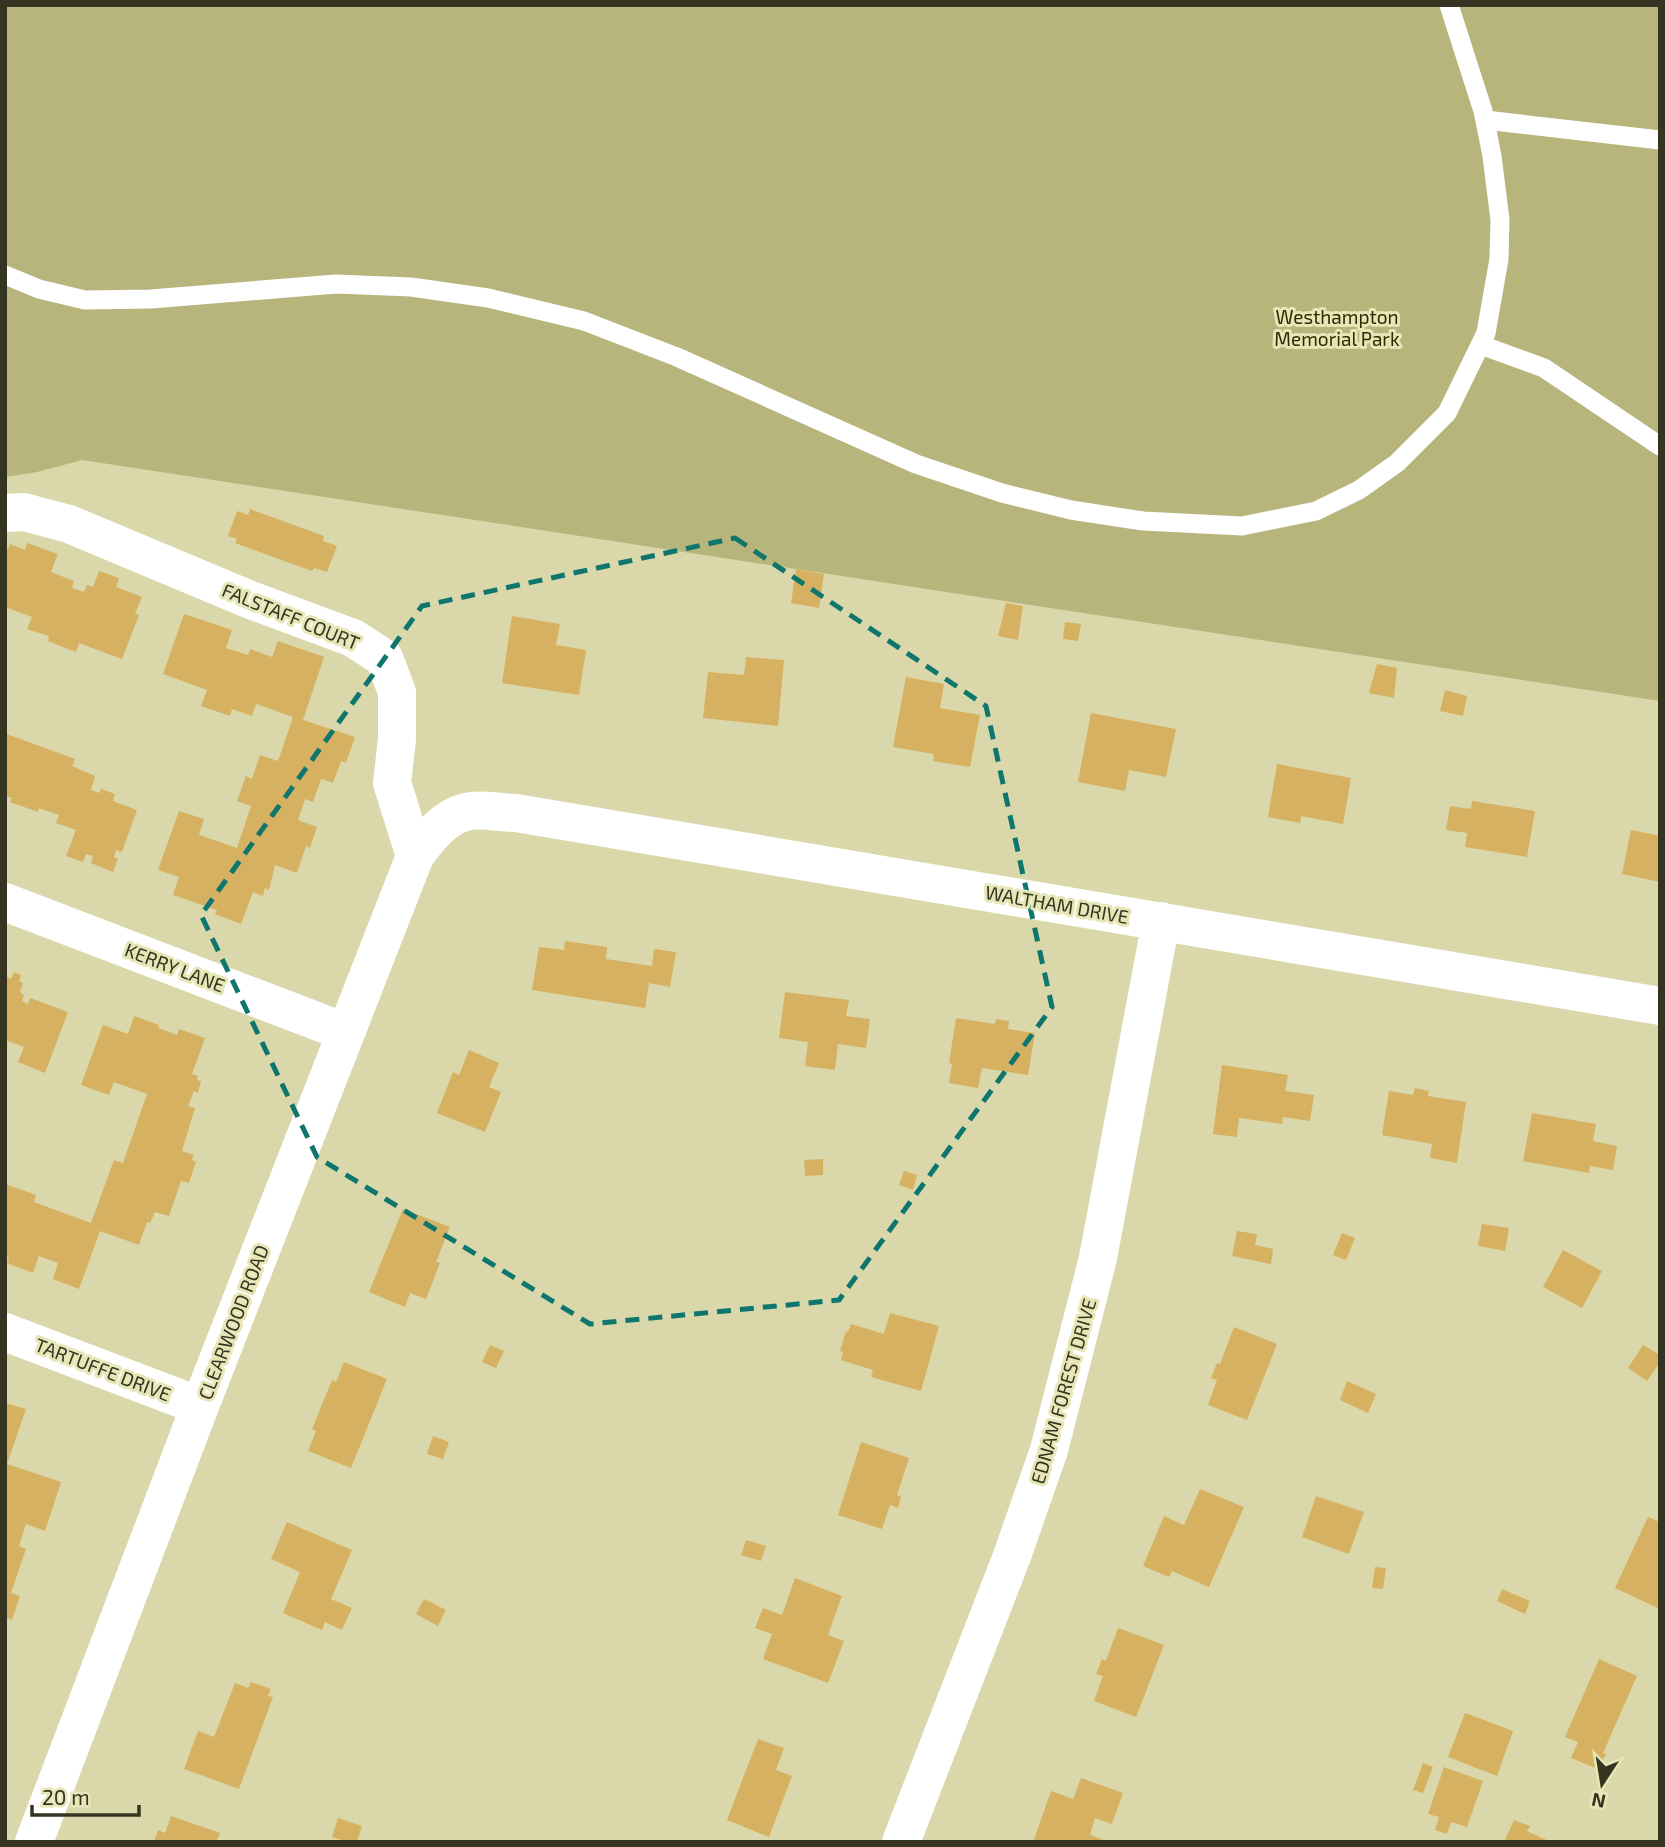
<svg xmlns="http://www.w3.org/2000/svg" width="1665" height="1847" font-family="'Exo 2',sans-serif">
<rect width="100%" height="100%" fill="#dad8aa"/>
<path fill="#b7b47c" d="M5,5H1660V701L82,460L37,472L5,477Z"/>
<path fill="#d5b161" d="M250,509L324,536L323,541L337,546L327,572L314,568L312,571L235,543L237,539L228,536L237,511L248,515Z
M27,543L58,554L51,572L74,581L72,588L84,592L87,585L93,587L99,571L119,578L116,587L142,597L135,614L139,615L122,659L79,643L76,652L48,641L49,636L27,629L32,617L5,607V556L10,544L25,550Z
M796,569L824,574L819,608L791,603Z
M1006,603L1023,606L1018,640L998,636Z
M184,614L232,630L226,648L248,655L250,649L272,657L278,641L324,657L303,720L355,737L346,763L341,761L333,783L321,779L313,802L305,799L298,820L317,827L310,848L306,846L297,873L275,865L269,890L265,888L263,896L253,892L241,924L215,914L217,910L173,895L179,877L158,870L179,811L204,819L199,835L237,848L251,806L237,801L246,776L252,779L260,755L278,761L293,717L256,704L252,716L232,709L230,716L201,706L207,690L163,674Z
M512,616L560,624L556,645L586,650L579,695L502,683Z
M1065,622L1081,624L1078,641L1063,639Z
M746,657L784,660L778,726L703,718L708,672L744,675Z
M1377,664L1397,668L1394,698L1369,693Z
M906,677L944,684L940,708L980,715L970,767L933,761L934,754L893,747Z
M1445,690L1467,696L1463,716L1440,711Z
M1091,713L1176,729L1166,777L1129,770L1125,791L1078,782Z
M7,734L75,759L72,766L95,776L91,790L100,793L101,789L115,794L113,801L137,810L122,852L116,850L114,857L118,859L113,872L91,863L93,856L86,854L83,862L66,856L76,830L56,823L59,815L39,808L38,812L10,802L12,798L5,796V739Z
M1277,764L1351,778L1343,824L1301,816L1300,823L1268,817Z
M1472,801L1535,811L1527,857L1465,847L1467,833L1446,830L1450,806L1471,809Z
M1631,830L1660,836V882L1622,874Z
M565,941L607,947L606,959L652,966L654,949L676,952L670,987L649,983L645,1008L532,990L539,947L564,950Z
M14,972L21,975L19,981L23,983L20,992L24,995L22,1001L28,1004L30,998L68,1012L45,1073L18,1062L24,1047L5,1040V976L11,979Z
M785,992L849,1000L846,1016L870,1019L866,1048L838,1044L835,1070L805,1066L808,1042L779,1038Z
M134,1016L159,1025L158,1028L177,1035L179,1029L205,1038L192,1074L198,1076L197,1080L201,1081L198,1093L194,1091L188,1106L195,1108L182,1151L194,1155L192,1160L196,1162L189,1183L181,1181L169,1216L155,1212L150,1223L147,1222L139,1245L100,1231L79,1289L53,1279L58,1263L39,1256L33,1273L7,1263L9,1257L5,1255V1184L36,1195L34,1202L91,1223L114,1160L123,1163L147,1094L114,1082L109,1095L81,1085L103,1025L128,1034Z
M956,1018L995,1024L996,1019L1009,1021L1008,1029L1035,1033L1028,1075L982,1068L978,1088L949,1083L952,1064L949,1063Z
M469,1050L499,1063L489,1087L501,1092L485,1132L437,1113L453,1072L459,1075Z
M1222,1065L1288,1075L1285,1091L1314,1095L1310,1121L1283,1117L1282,1124L1239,1118L1237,1137L1213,1134Z
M1415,1088L1429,1091L1428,1096L1466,1102L1457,1163L1430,1158L1432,1144L1382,1135L1389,1091L1413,1095Z
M1532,1113L1596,1124L1593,1141L1617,1146L1613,1170L1590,1166L1589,1173L1523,1161Z
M823,1159V1175L805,1176L804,1160Z
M904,1171L917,1175L913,1190L899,1185Z
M403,1209L450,1227L436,1262L440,1263L426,1299L410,1293L405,1307L369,1292Z
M1482,1224L1509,1228L1505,1251L1478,1246Z
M1237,1231L1257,1234L1255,1245L1273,1249L1271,1264L1232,1256Z
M1342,1233L1355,1238L1346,1260L1333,1255Z
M1563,1250L1602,1271L1582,1308L1543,1287Z
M890,1313L939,1326L921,1391L871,1377L873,1370L841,1360L843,1352L840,1351L846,1331L848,1332L851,1324L884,1334Z
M1234,1327L1277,1344L1247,1420L1208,1405L1217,1380L1211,1378L1217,1363L1220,1364Z
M490,1345L504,1351L496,1368L482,1362Z
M1643,1345L1660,1355V1362L1647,1381L1628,1368Z
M344,1362L387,1379L351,1468L308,1451L316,1431L312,1429L332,1380L336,1382Z
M1347,1381L1376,1394L1368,1413L1340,1400Z
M5,1403L26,1409L7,1464L61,1482L45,1531L26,1524L19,1546L26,1549L11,1593L20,1596L12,1620L5,1617Z
M433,1436L449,1442L443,1459L427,1454Z
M861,1442L909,1458L897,1495L901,1496L898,1508L890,1505L882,1529L838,1515Z
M1200,1489L1244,1507L1209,1587L1172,1571L1169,1577L1143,1566L1164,1516L1184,1525Z
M1316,1496L1364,1512L1349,1554L1302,1537Z
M1648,1517L1660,1522V1609L1615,1588Z
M287,1522L352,1550L331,1599L352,1608L342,1630L325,1622L322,1630L283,1613L300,1572L271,1559Z
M746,1540L766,1546L761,1561L741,1555Z
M1375,1567L1386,1568L1383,1589L1372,1588Z
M795,1578L842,1596L828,1635L844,1641L828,1683L763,1659L772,1634L755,1628L763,1608L782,1615Z
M1502,1589L1530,1601L1525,1614L1497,1601Z
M424,1599L446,1610L438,1626L416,1614Z
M1118,1628L1164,1645L1136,1717L1094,1701L1103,1676L1096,1674L1102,1659L1106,1661Z
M1599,1659L1637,1676L1603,1753L1606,1754L1598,1769L1571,1758L1578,1742L1565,1737Z
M251,1682L271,1689L268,1696L273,1697L239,1789L184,1769L198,1731L214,1737L235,1683L248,1688Z
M1465,1713L1513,1731L1497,1776L1448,1757Z
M758,1739L784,1748L776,1770L792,1776L769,1837L727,1820Z
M1423,1763L1433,1767L1423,1793L1413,1790Z
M1444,1767L1483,1781L1467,1827L1451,1822L1447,1834L1435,1830L1439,1817L1428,1814Z
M1081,1778L1123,1793L1112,1824L1095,1818L1090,1835L1109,1842H1033L1051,1791L1073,1799Z
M171,1816L220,1833L216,1842H154L158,1830L165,1833Z
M338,1818L362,1826L357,1842H347L332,1837Z
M1514,1820L1530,1826L1527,1831L1551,1842H1504Z"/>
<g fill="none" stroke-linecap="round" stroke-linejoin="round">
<path stroke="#fff" stroke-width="19" d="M1485,120L1660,140
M5,275L39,289L85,300L151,299L336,284L411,287L488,298L584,321L677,357L916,464L1002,493L1071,510L1143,521L1242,526L1316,511L1359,490L1397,463L1447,413L1486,333L1499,259L1500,220L1492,156L1483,111L1449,5
M1481,345L1544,368L1660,446"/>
<path stroke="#fff" stroke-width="38" d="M5,513L24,512L69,524L248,599L353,638L384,658L397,692V739L392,783L415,856
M5,902L345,1032
M5,1332L200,1406
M34,1842L200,1406L415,856C428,838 446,814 471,811C485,809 502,813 516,813L1660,1006
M901,1842L1012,1556L1049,1450L1098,1258L1161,921"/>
</g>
<path fill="none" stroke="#0f766e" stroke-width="5" stroke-dasharray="14 9" stroke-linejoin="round" d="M735,538L986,706L1052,1007L839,1300L590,1324L317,1157L201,915L422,606Z"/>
<g text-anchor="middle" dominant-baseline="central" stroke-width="6" stroke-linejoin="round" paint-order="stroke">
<g font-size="19" fill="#2d2b05" stroke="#e7e6b6">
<text x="1337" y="316">Westhampton<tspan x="1337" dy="22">Memorial Park</tspan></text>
</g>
<g font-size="19" fill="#353421" stroke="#e7e6b6">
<text transform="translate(291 616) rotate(22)">FALSTAFF COURT</text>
<text transform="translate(1057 904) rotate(10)">WALTHAM DRIVE</text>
<text transform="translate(175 967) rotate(21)">KERRY LANE</text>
<text transform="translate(233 1322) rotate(-69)">CLEARWOOD ROAD</text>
<text transform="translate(103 1369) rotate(21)">TARTUFFE DRIVE</text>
<text transform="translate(1063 1391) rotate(-74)">EDNAM FOREST DRIVE</text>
</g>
</g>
<rect width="1665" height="1847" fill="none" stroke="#353421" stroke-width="14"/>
<g transform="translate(1602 1784) rotate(192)" stroke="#e7e6b6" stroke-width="5" paint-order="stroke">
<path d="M0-5L12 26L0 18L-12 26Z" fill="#353421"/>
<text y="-10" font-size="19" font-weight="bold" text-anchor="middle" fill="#353421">N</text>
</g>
<path d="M32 1805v10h107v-10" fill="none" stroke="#353421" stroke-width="3.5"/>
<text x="42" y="1805" font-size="21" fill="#353421" stroke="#e7e6b6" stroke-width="5" paint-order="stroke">20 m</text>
</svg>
